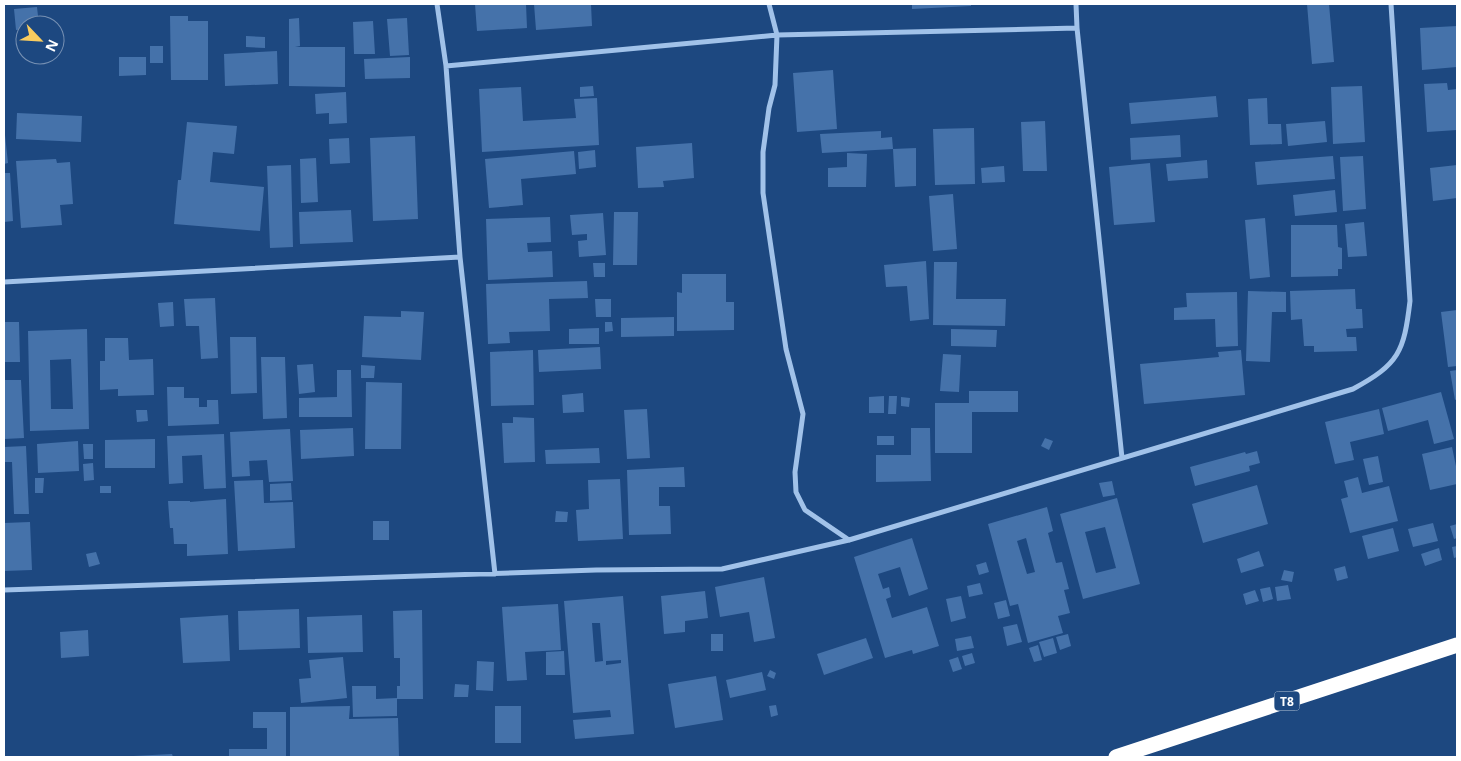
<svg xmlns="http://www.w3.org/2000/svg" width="1461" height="761" font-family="'Open Sans',sans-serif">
<rect width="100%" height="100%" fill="#1d4880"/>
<path fill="#4572aa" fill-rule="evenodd" d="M475,4H526L527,28L477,31Z
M534,4H591L592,26L536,30Z
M912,4H971V6L912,9Z
M1307,4H1329L1334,62L1312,64Z
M37,7L39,25H25V29L16,30L14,9Z
M170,16H188V21H208V80H171Z
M299,18L300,46L295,47H345V87L289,86V19Z
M407,18L409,55L390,56L387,19Z
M373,21L375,54H354L353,22Z
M1457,26V67L1422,70L1420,28Z
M246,36L265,37V48L246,47Z
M150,46H163V63H150Z
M277,51L278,84L225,86L224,54Z
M119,57H146V75L119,76Z
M410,57V78L365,79L364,59Z
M833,70L837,129L797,132L793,73Z
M1447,83L1448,90L1457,89V130L1427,132L1424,84Z
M593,86L594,96L580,97V87Z
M1362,86L1365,142L1333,144L1331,87Z
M521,87L523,121L576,118L574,99L597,98L599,145L482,152L479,89Z
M346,92L347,123L329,124V113L316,114L315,94Z
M1216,96L1218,117L1131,124L1129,103Z
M1267,98L1268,124H1281L1282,144L1250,145L1248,99Z
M17,113L82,116L81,142L16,139Z
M1045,121L1047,171H1023L1021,122Z
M1325,121L1327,142L1288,146L1286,124Z
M187,122L237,126L234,154L213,152L210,182L264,187L260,231L174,224L178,180H181Z
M974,128L975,184L935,185L933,129Z
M881,131V138L892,137L893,149L822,153L820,134Z
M4,135H5L8,163L4,164Z
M1180,135L1181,157L1131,160L1130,138Z
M415,136L418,219L373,221L370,138Z
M349,138L350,163L330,164L329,139Z
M692,143L694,178L663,181L664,187L638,188L636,147Z
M916,148V186L895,187L893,149Z
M595,150L596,167L579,169L578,152Z
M574,151L576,174L521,179L523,205L489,208L485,159Z
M847,153L867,154L866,187H828V168L847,167Z
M1333,156L1335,179L1257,185L1255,162Z
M1363,156L1366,209L1343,211L1340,157Z
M316,158L318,202L301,203L300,159Z
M56,159L57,163L70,162L73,204L60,205L62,225L21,228L16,161Z
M1207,160L1208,178L1168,181L1166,164Z
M1150,163L1155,222L1114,225L1109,167Z
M291,165L293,247L270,248L267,166Z
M1457,165V198L1433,201L1430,168Z
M1004,166L1005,182L982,183L981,168Z
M4,173H10L13,221L4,222Z
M1335,190L1337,212L1295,216L1293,195Z
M953,194L957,249L933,251L929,196Z
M351,210L353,242L300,244L299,212Z
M614,212H638L637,265H613Z
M603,213L606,255L579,257L578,241L587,240V234L572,235L570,215Z
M550,217L551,242L527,243L528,252L552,251L553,277L488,280L486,219Z
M1265,218L1270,277L1250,279L1245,220Z
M1364,222L1367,256L1348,257L1345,224Z
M1291,225H1337L1338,247L1342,248V269H1338V276L1291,277Z
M926,261L929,319L910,321L907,286L886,287L884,265Z
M934,262H957L956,299H1006L1005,326L933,325Z
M593,263H605V277H594Z
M682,274H726V302H734V330L677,331V292L682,293Z
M587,281L588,298L549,299L550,331L509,332L510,343L488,344L486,284Z
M1355,289L1356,309H1362L1363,328L1346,329L1347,337H1356L1357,351L1314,352V346H1304L1302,319L1291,320L1290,291Z
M1248,291L1286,292V312H1272L1270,362L1246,361Z
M1237,292L1238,346L1216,347L1215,319L1174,320V308L1187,307L1186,293Z
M215,298L218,358L201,359L199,326H186L184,299Z
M595,299H611V317H596Z
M173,302L174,326L160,327L158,303Z
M1457,310V366L1448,367L1441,312Z
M401,311L424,312L421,360L362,357L364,316L401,317Z
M674,317V336L621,337V318Z
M4,322H19L20,362H4Z
M605,322H612L613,331L605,332Z
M599,328V344H569V329Z
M87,329L89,429L30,431L28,331ZM71,359L73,409H51L50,360Z
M951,329L997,330L996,347L951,346Z
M230,337H256L257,393L231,394Z
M105,338H128L129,360L153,359L154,395L118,396V389L100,390V361H105Z
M600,347L601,369L539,372L538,350Z
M533,350L534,405L491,406L490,352Z
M1241,350L1245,395L1144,404L1140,364L1219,357L1218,352Z
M943,354L961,355L959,392L940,391Z
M261,357H285L287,418L263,419Z
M313,364L315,392L299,394L297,365Z
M361,365L375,366L374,378H361Z
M337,370H351L352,417H299V398L337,397Z
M1457,370V399L1455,400L1450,371Z
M4,380H21L24,438L4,439Z
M366,382L402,383L401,449H365Z
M167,387H184V398H199V407H207V400H218L219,424L168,426Z
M969,391H1018V412H972V453H935V403H969Z
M1441,392L1454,439L1434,444L1428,420L1388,431L1382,408Z
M583,393L584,412L563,413L562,395Z
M884,396V413H869V397Z
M889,396H897L896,414H888Z
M901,397L910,398L909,407L901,406Z
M647,409L650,458L627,459L624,410Z
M1379,409L1384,434L1350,442L1354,460L1335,464L1325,422Z
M136,410H147L148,421L137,422Z
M513,417L534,418L535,462L504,463L502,423H513Z
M353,428L354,456L301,459L300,430Z
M911,428H930L931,481L876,482V455H911Z
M290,429L293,481L269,482L267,460L249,461L250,476L232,477L230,432Z
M224,434L226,488L204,489L202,455L182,456L183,483L169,484L167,436Z
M877,436H894V445H877Z
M1045,438L1053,441L1049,450L1041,446Z
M155,439V468H105V440Z
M78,441L79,471L38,473L37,444Z
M83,444H93V459H84Z
M26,446L29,514H14L12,462H4V447Z
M1452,447L1457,471V484L1430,490L1422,454Z
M599,448L600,463L546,464L545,450Z
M1257,451L1260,463L1249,466L1250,471L1195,486L1190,467L1245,452L1246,454Z
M1378,456L1383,482L1369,485L1363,459Z
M93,463L94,480L84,481L83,464Z
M684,467L685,487H659V506H670L671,534L629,535L627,470Z
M1358,477L1362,493L1389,486L1398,521L1350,533L1341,499L1348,497L1344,481Z
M35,478H44L43,493H35Z
M620,479L623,539L578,541L576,510L589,509L588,480Z
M263,480L264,503L293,502L295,548L238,551L234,481Z
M1112,481L1115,495L1103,497L1099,483Z
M291,483L292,500L270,501V484Z
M1257,485L1268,524L1203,543L1192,504Z
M100,486H111V493H100Z
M1117,498L1140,584L1083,599L1060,514ZM1105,527L1116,568L1096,573L1085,532Z
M226,499L228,554L187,556V544H174L173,528H170L168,501H190V502Z
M1047,507L1053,531L1048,533L1056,563L1062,562L1069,589L1064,590L1070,613L1058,616L1063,633L1028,643L1018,604L1010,606L988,524ZM1026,538L1035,572L1027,574L1017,541Z
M556,511L568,512L567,522H555Z
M373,521H389V540H373Z
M30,522L32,570L4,571V523Z
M1433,523L1438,541L1413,547L1408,529Z
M1457,524V538L1454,539L1450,526Z
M1393,528L1399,551L1368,559L1362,536Z
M912,538L928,589L909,596L900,567L878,574L883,589L889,587L891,597L886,599L892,618L927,607L939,646L913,654L912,650L885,658L854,557Z
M1457,546V557L1454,558L1452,547Z
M1439,548L1442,560L1425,566L1421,554Z
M1259,551L1264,566L1241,573L1237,559Z
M96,552L100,564L89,567L86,554Z
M986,562L989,572L979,575L976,565Z
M1345,566L1348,578L1337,581L1334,569Z
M1284,570L1294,572L1292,582L1281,580Z
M764,577L775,638L754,642L749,612L720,617L715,587Z
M980,583L983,594L969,597L967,586Z
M1288,585L1291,599L1277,601L1275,587Z
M1270,587L1273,599L1263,602L1260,589Z
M1255,590L1259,601L1246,605L1243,594Z
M705,591L708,618L685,621V632L664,634L661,596Z
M623,596L634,734L575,739L573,720L611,717L610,710L573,713L564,601ZM592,623H600L603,661L595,662ZM621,660V663L606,665V661Z
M961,596L966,618L951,622L946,599Z
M1006,600L1010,616L998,619L994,603Z
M558,604L561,650L525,652L527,680L507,681L502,607Z
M299,609L300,648L239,650L238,611Z
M422,610L423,699H397V716L353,717L352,686H376V699L397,698V686H400V658H394L393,611Z
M228,615L230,661L183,663L180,618Z
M362,615L363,652L308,653L307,617Z
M1017,624L1022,642L1007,646L1003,627Z
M88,630L89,656L61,658L60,632Z
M711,634H723V651H711Z
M1068,634L1071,646L1060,650L1056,637Z
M971,636L974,648L957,651L955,639Z
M866,638L873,658L824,675L817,654Z
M1053,638L1057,653L1044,657L1039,642Z
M1038,645L1042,660L1034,662L1029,648Z
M564,651L565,675H546V652Z
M972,653L975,663L965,666L962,656Z
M343,657L347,698L301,703L299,679L311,678L309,660Z
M958,657L962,669L953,672L949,660Z
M477,661L494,662L493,691L476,690Z
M770,670L776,673L774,679L767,676Z
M762,672L766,690L730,698L726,680Z
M716,676L723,720L675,728L668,684Z
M455,684L469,685L468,697H454Z
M776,705L778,715L771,717L769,706Z
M350,706L349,719L398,718L399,757H290V707Z
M495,706H521V743H495Z
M253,712H286V757H229V749H267V728H253Z
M172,754L173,757H133V756Z"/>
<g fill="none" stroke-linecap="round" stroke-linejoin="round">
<path stroke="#a1c2e9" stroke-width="5" d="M437,4L446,66L460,257L495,574
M769,4L777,35L775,85L769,108L763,152V193L786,349L803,414L795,472L796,492L805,510L849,540
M1076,4L1077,28L1122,458
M446,66L777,35L1077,28
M4,282L460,257
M4,590L596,570L722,569L849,540L1353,389C1399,364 1404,352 1410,301L1391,4"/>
<path stroke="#fff" stroke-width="15" d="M1116,757L1457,645"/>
</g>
<g text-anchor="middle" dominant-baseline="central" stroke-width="4" stroke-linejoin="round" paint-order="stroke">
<rect fill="#1d4880" stroke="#bbc8d9" stroke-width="1" x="1274.5" y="691.5" width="25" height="19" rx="4"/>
<g font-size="12" font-weight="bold" fill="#fff">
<text x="1287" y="701">T8</text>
</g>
</g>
<rect width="1461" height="761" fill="none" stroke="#ffffff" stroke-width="10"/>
<g transform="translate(40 40) rotate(115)"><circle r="24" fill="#1d4880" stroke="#7791b3"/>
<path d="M0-4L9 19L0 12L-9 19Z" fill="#f9cc5f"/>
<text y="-8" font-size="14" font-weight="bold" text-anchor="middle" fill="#ffffff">N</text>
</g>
</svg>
